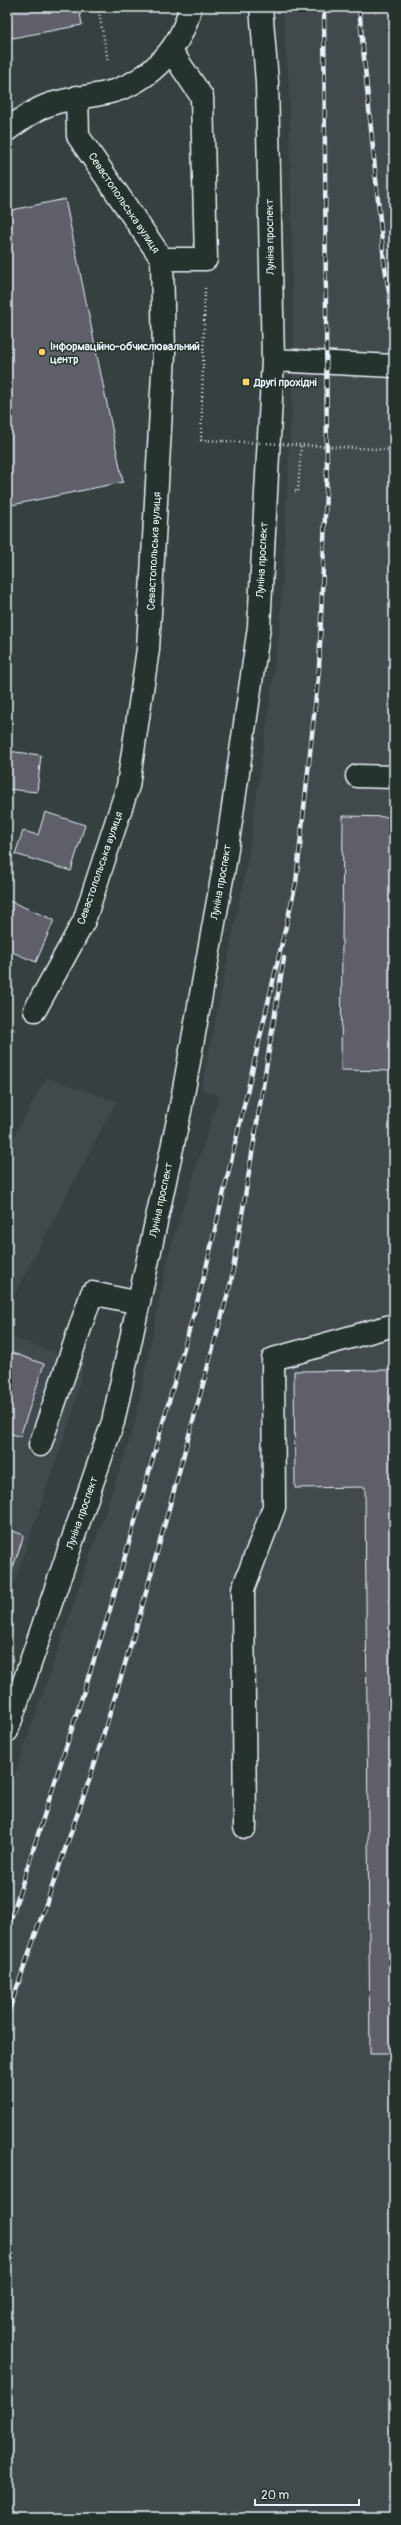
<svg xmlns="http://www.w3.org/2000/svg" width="401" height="2525" font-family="Pangolin,sans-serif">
<rect width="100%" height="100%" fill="#374040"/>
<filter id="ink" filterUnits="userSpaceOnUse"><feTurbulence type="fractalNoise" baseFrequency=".025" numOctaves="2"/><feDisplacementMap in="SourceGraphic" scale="8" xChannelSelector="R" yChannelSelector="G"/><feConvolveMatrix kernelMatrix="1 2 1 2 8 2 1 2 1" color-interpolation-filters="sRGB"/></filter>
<g filter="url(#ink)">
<path fill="#43494d" d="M282,7H394V2518H7V1798L134,1428L169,1253L219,1096L201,1090L247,865L280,629L294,361L289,81Z
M46,1078L116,1101L7,1308V1149Z
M7,1336L84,1362L73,1411L7,1603Z"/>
<path fill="#5f5e6b" stroke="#e8f1f8" d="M7,7H79L82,25L7,39Z
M65,199L123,482L7,506V211Z
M7,751L41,755L37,792L7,789Z
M45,812L85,825L71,871L15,854L23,831L38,835Z
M343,816L394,817V1071L341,1070Z
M7,900L54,920L36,962L7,950Z
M7,1351L44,1364L20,1437L7,1432Z
M394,1370V2054H370L365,1487L295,1488L294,1371Z
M7,1529L24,1535L7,1585Z"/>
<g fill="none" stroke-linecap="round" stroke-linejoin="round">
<g stroke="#e8f1f8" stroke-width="25">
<path id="minor" d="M7,130C21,120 35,109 51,104C72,97 93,97 114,91C152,79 183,45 190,7
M162,259H206L202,97L171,51
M273,360L394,366
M357,776L394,777
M35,1010L84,921L128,786L148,649L164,354L162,259L78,136L77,97
M40,1445L92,1293L139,1303
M7,1731L113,1422L180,1111L225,862L259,627L273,360L267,82L261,7
M245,1827L243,1589L274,1507L273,1359L394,1325"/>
</g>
<path stroke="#e8f1f8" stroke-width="2.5" stroke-dasharray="1 3" stroke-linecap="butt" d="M98,7L108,61
M205,288L201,440L223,441
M295,491L298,492L301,445
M7,1035L14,1029"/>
<use href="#minor" stroke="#26332d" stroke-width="22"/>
<g stroke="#e8f1f8" stroke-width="4.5">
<path id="rail" d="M359,7L384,261L394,323
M7,1931L109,1613L203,1281L296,883L319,669L327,465L324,7
M7,2016L91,1775L139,1618L231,1282L284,958"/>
</g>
<use href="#rail" stroke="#26332d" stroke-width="3" stroke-dasharray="9" stroke-linecap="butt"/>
<path stroke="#e8f1f8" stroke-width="2.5" stroke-dasharray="1 3" stroke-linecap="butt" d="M223,441L394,450"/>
</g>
</g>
<g fill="#ffd166" stroke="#26332d" stroke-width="1.5">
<circle cx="42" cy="352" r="4"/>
<rect x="242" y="378" width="8" height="8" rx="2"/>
</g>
<g text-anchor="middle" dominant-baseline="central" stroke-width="3" stroke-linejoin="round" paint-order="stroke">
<g font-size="11" fill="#e8f1f8" stroke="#26332d">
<text transform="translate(124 203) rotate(56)">Севастопольська вулиця</text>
<text transform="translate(270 237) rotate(-91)">Луніна проспект</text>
<text transform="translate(154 551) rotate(-87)">Севастопольська вулиця</text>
<text transform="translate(262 560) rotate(-87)">Луніна проспект</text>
<text transform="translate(100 868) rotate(-71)">Севастопольська вулиця</text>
<text transform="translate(221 882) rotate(-80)">Луніна проспект</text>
<text transform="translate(161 1200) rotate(-78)">Луніна проспект</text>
<text transform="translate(82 1513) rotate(-71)">Луніна проспект</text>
</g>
<g font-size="11" font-weight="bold" fill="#e8f1f8" stroke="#26332d" text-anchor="start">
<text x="50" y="346">Інформаційно-обчислювальний<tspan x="50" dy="13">центр</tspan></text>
<text x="254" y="382">Другі прохідні</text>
</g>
</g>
<rect width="401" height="2525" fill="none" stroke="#26332d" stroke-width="24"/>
<rect x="12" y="12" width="377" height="2501" fill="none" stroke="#e8f1f8" stroke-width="1.5" filter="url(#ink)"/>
<path d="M255 2499v6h104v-6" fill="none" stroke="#e8f1f8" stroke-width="2"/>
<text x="261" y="2499" font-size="12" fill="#e8f1f8" stroke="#26332d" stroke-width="3" paint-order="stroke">20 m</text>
</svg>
